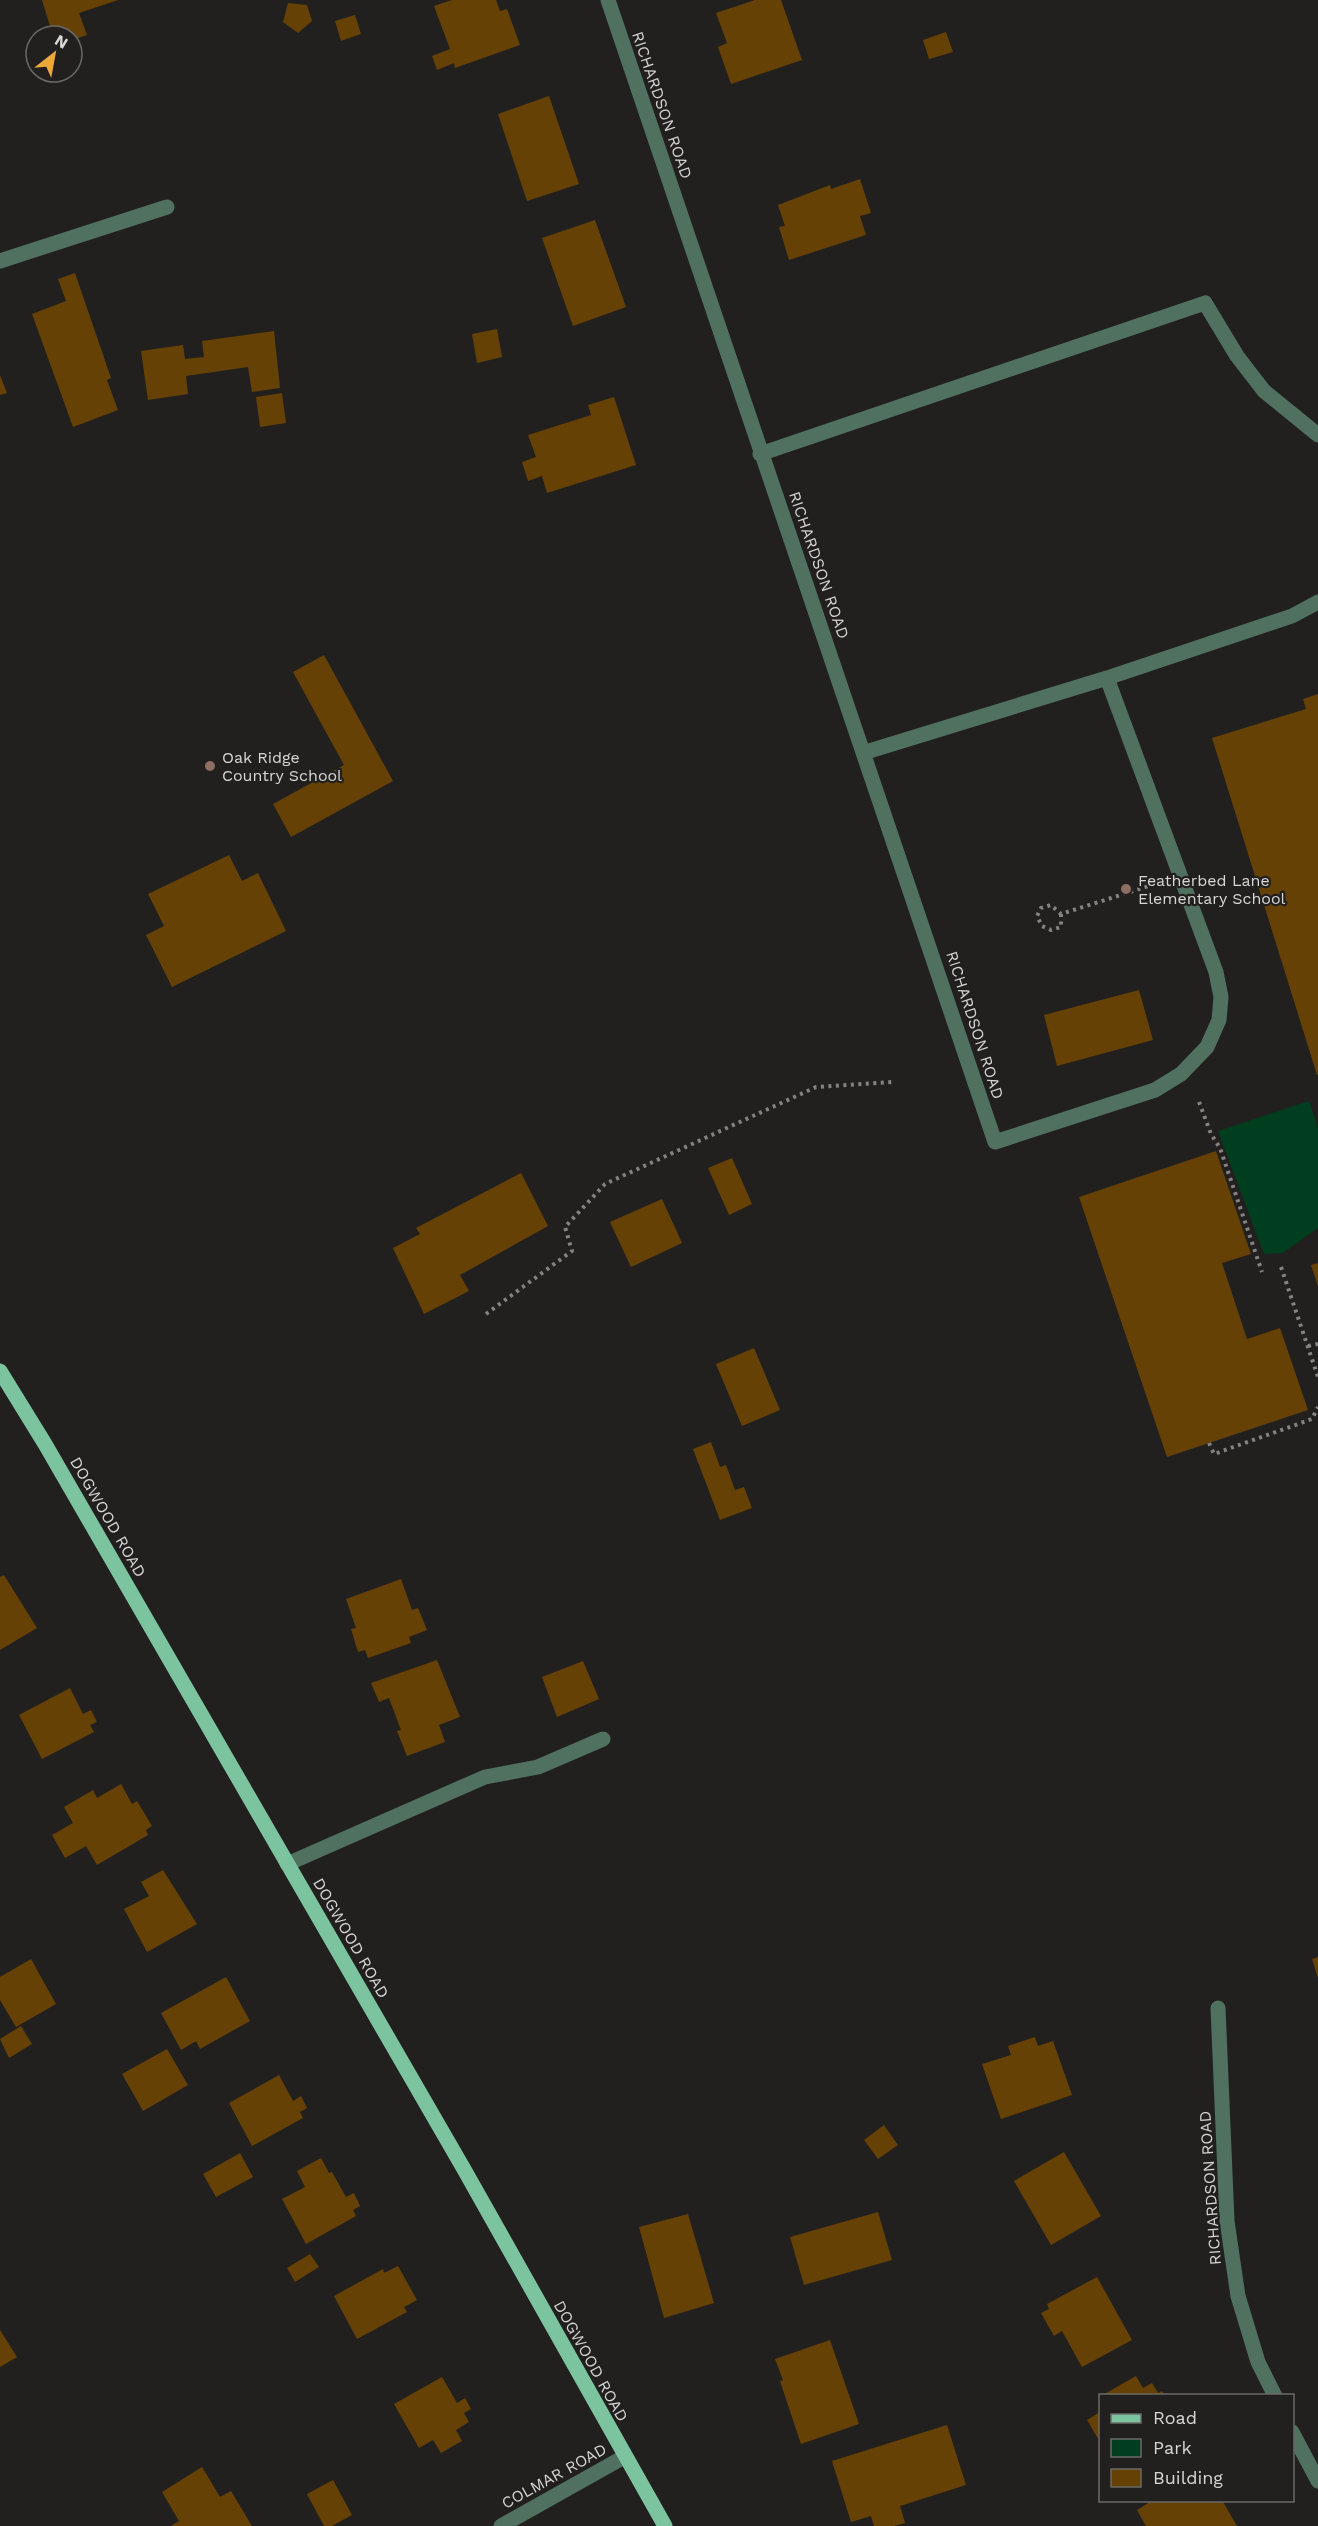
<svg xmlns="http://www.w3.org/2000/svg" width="1318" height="2526" font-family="'Work Sans',sans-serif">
<rect width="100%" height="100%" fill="#22201e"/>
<path fill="#003e20" d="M1309,1101L1318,1128V1228L1283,1253L1264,1254L1218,1131Z"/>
<path fill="#664106" d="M42,0H118L79,13L87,35L72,40V36H53Z
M452,0H496L500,11L507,9L520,45L455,68L454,63L437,70L432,56L450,49L434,6Z
M755,0H781L802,60L731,84L718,47L727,43L716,13Z
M288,3L307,5L312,21L298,33L283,22Z
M355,15L361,34L341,41L335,21Z
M946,32L953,52L929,59L923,40Z
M549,96L579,184L527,201L498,114Z
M860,179L871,213L860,216L866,235L789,260L779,227L785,226L778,205L830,185L831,189Z
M595,220L626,307L573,326L542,238Z
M75,273L111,378L107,380L118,410L73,427L32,314L66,301L58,279Z
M497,329L502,357L477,363L472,334Z
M274,331L280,388L252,392L248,367L186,376L188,394L148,400L141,351L183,345L185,359L204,357L202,341Z
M0,375L7,393L0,395Z
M282,393L286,423L260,427L256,397Z
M614,397L636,465L547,493L542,476L528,481L522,462L536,457L528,435L591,415L588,405Z
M324,655L393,781L291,837L273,804L344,765L293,672Z
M1318,694V1075H1317L1212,738L1306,709L1303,699Z
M229,855L242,881L258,873L286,931L172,987L146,935L164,926L148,894Z
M1139,990L1153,1040L1057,1066L1044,1015Z
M1216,1151L1251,1254L1222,1263L1247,1339L1280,1328L1308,1410L1167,1457L1079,1197Z
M732,1158L752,1204L729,1215L708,1168Z
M521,1173L548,1226L460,1275L469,1291L424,1314L393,1248L420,1234L416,1228Z
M662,1199L682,1243L631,1267L610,1222Z
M1318,1263V1286L1311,1265Z
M754,1348L780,1410L742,1426L716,1364Z
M711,1442L720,1467L726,1465L735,1490L744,1487L752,1508L720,1520L693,1449Z
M4,1575L37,1628L0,1650V1577Z
M401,1579L412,1610L418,1608L427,1630L409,1637L411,1643L368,1658L365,1650L358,1652L351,1629L356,1628L346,1599Z
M437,1660L460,1717L439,1725L445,1742L407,1756L397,1731L401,1730L389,1698L379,1702L371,1683Z
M583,1661L599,1699L557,1717L542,1677Z
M70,1688L83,1714L91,1710L97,1722L90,1725L94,1732L42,1759L19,1715Z
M121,1784L132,1804L137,1801L152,1826L146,1830L148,1835L97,1865L86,1846L65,1858L52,1835L73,1823L64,1807L93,1790L97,1798Z
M163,1870L197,1924L147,1952L124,1909L149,1896L141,1882Z
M1318,1957V1978L1312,1959Z
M31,1959L56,2004L16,2027L0,2000V1977Z
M226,1977L250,2021L200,2049L196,2041L181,2050L161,2013Z
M21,2026L32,2044L9,2058L0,2039Z
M1035,2037L1038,2046L1053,2041L1072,2095L1001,2119L982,2064L1011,2055L1008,2046Z
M167,2049L188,2085L143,2111L122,2074Z
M279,2075L293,2101L301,2096L307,2108L300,2112L303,2118L252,2146L229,2103Z
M884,2125L898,2145L878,2159L864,2140Z
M1064,2152L1101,2216L1051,2245L1014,2181Z
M240,2153L253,2177L216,2197L203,2174Z
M321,2158L329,2173L332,2172L346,2197L354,2193L360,2206L353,2210L356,2216L306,2244L282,2199L305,2187L297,2171Z
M878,2212L892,2260L804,2285L790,2237Z
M688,2214L714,2303L664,2318L639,2227Z
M310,2254L319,2267L295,2282L287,2268Z
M398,2266L417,2300L404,2307L407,2312L357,2339L334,2296L383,2269L384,2273Z
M1097,2277L1132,2340L1082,2367L1062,2331L1054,2336L1041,2313L1049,2309L1047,2304Z
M0,2330L17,2357L0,2367Z
M830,2340L859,2424L801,2444L780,2381L783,2380L775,2359Z
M1136,2376L1143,2388L1152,2383L1158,2393L1162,2391L1165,2396H1101Z
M442,2377L457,2403L465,2398L471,2409L464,2413L469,2422L456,2430L462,2441L441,2453L433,2440L419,2448L394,2404Z
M1100,2412V2442L1087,2420Z
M947,2425L966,2485L900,2506L905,2523L894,2526H874L871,2516L851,2522L832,2461Z
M202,2467L220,2497L231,2491L252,2526H171L179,2521L162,2492Z
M333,2480L352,2515L332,2526H324L307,2494Z
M1153,2500H1222L1237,2526H1146L1137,2510Z"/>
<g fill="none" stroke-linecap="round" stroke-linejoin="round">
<path stroke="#858382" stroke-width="4" stroke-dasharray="3 4.5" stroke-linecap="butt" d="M1061,914V927L1051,930L1042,926L1037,916L1041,908L1051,905L1061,914L1152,885
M1199,1102L1211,1134L1220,1148L1262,1272
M1281,1267L1318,1377
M486,1314L572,1251L565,1227L605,1184L816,1087L892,1082
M1308,1346L1318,1344
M1209,1443L1214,1454L1312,1419L1318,1407"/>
<path stroke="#507160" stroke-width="15" d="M608,0C736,381 868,760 995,1142L1155,1090L1181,1074L1207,1047L1219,1020L1221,997L1216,972L1107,678L866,752
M0,261L167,207
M760,454L1205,303L1237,356L1264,391L1318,435
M1107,678L1292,616L1318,602
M287,1864L485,1777L538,1767L603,1739
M1218,2008L1227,2221L1238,2296L1258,2362L1275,2396
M1292,2432L1318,2481
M501,2526L624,2457"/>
<path stroke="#7cc4a0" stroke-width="15" d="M0,1371L45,1444L465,2171L665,2526"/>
</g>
<g fill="#8d6e63" stroke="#22201e" stroke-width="2">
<circle cx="210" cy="766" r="6"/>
<circle cx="1126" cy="889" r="6"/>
</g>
<g text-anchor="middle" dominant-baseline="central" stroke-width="4.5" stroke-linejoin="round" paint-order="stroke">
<g font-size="16" fill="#d7d6d5" stroke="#22201e">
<text transform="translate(662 105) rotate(71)">RICHARDSON ROAD</text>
<text transform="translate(819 565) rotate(71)">RICHARDSON ROAD</text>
<text transform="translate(975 1025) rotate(72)">RICHARDSON ROAD</text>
<text transform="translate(108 1517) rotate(60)">DOGWOOD ROAD</text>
<text transform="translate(351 1938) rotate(60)">DOGWOOD ROAD</text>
<text transform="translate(1210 2188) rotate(-94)">RICHARDSON ROAD</text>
<text transform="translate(591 2361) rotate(61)">DOGWOOD ROAD</text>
<text transform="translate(554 2476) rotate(-29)">COLMAR ROAD</text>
</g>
<g font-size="16" fill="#d7d6d5" stroke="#22201e" text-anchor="start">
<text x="222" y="757">Oak Ridge<tspan x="222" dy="18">Country School</tspan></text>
<text x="1138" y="880">Featherbed Lane<tspan x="1138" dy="18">Elementary School</tspan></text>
</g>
</g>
<rect x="1099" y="2394" width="195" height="108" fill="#22201e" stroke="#6a6967" stroke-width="1.5"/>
<rect x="1111" y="2414" width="30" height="9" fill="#7cc4a0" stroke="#6a6967" stroke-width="1.5"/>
<text x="1153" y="2424" font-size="18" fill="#d7d6d5">Road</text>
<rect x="1111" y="2439" width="30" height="18" fill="#003e20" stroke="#6a6967" stroke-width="1.5"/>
<text x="1153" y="2454" font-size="18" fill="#d7d6d5">Park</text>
<rect x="1111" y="2469" width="30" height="18" fill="#664106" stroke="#6a6967" stroke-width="1.5"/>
<text x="1153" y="2484" font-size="18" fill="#d7d6d5">Building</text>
<g transform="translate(54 54) rotate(31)"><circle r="28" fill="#22201e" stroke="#6a6967" stroke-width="1.5"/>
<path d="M0-4.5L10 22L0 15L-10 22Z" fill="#eba93a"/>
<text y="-9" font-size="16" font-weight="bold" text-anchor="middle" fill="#d7d6d5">N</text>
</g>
</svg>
